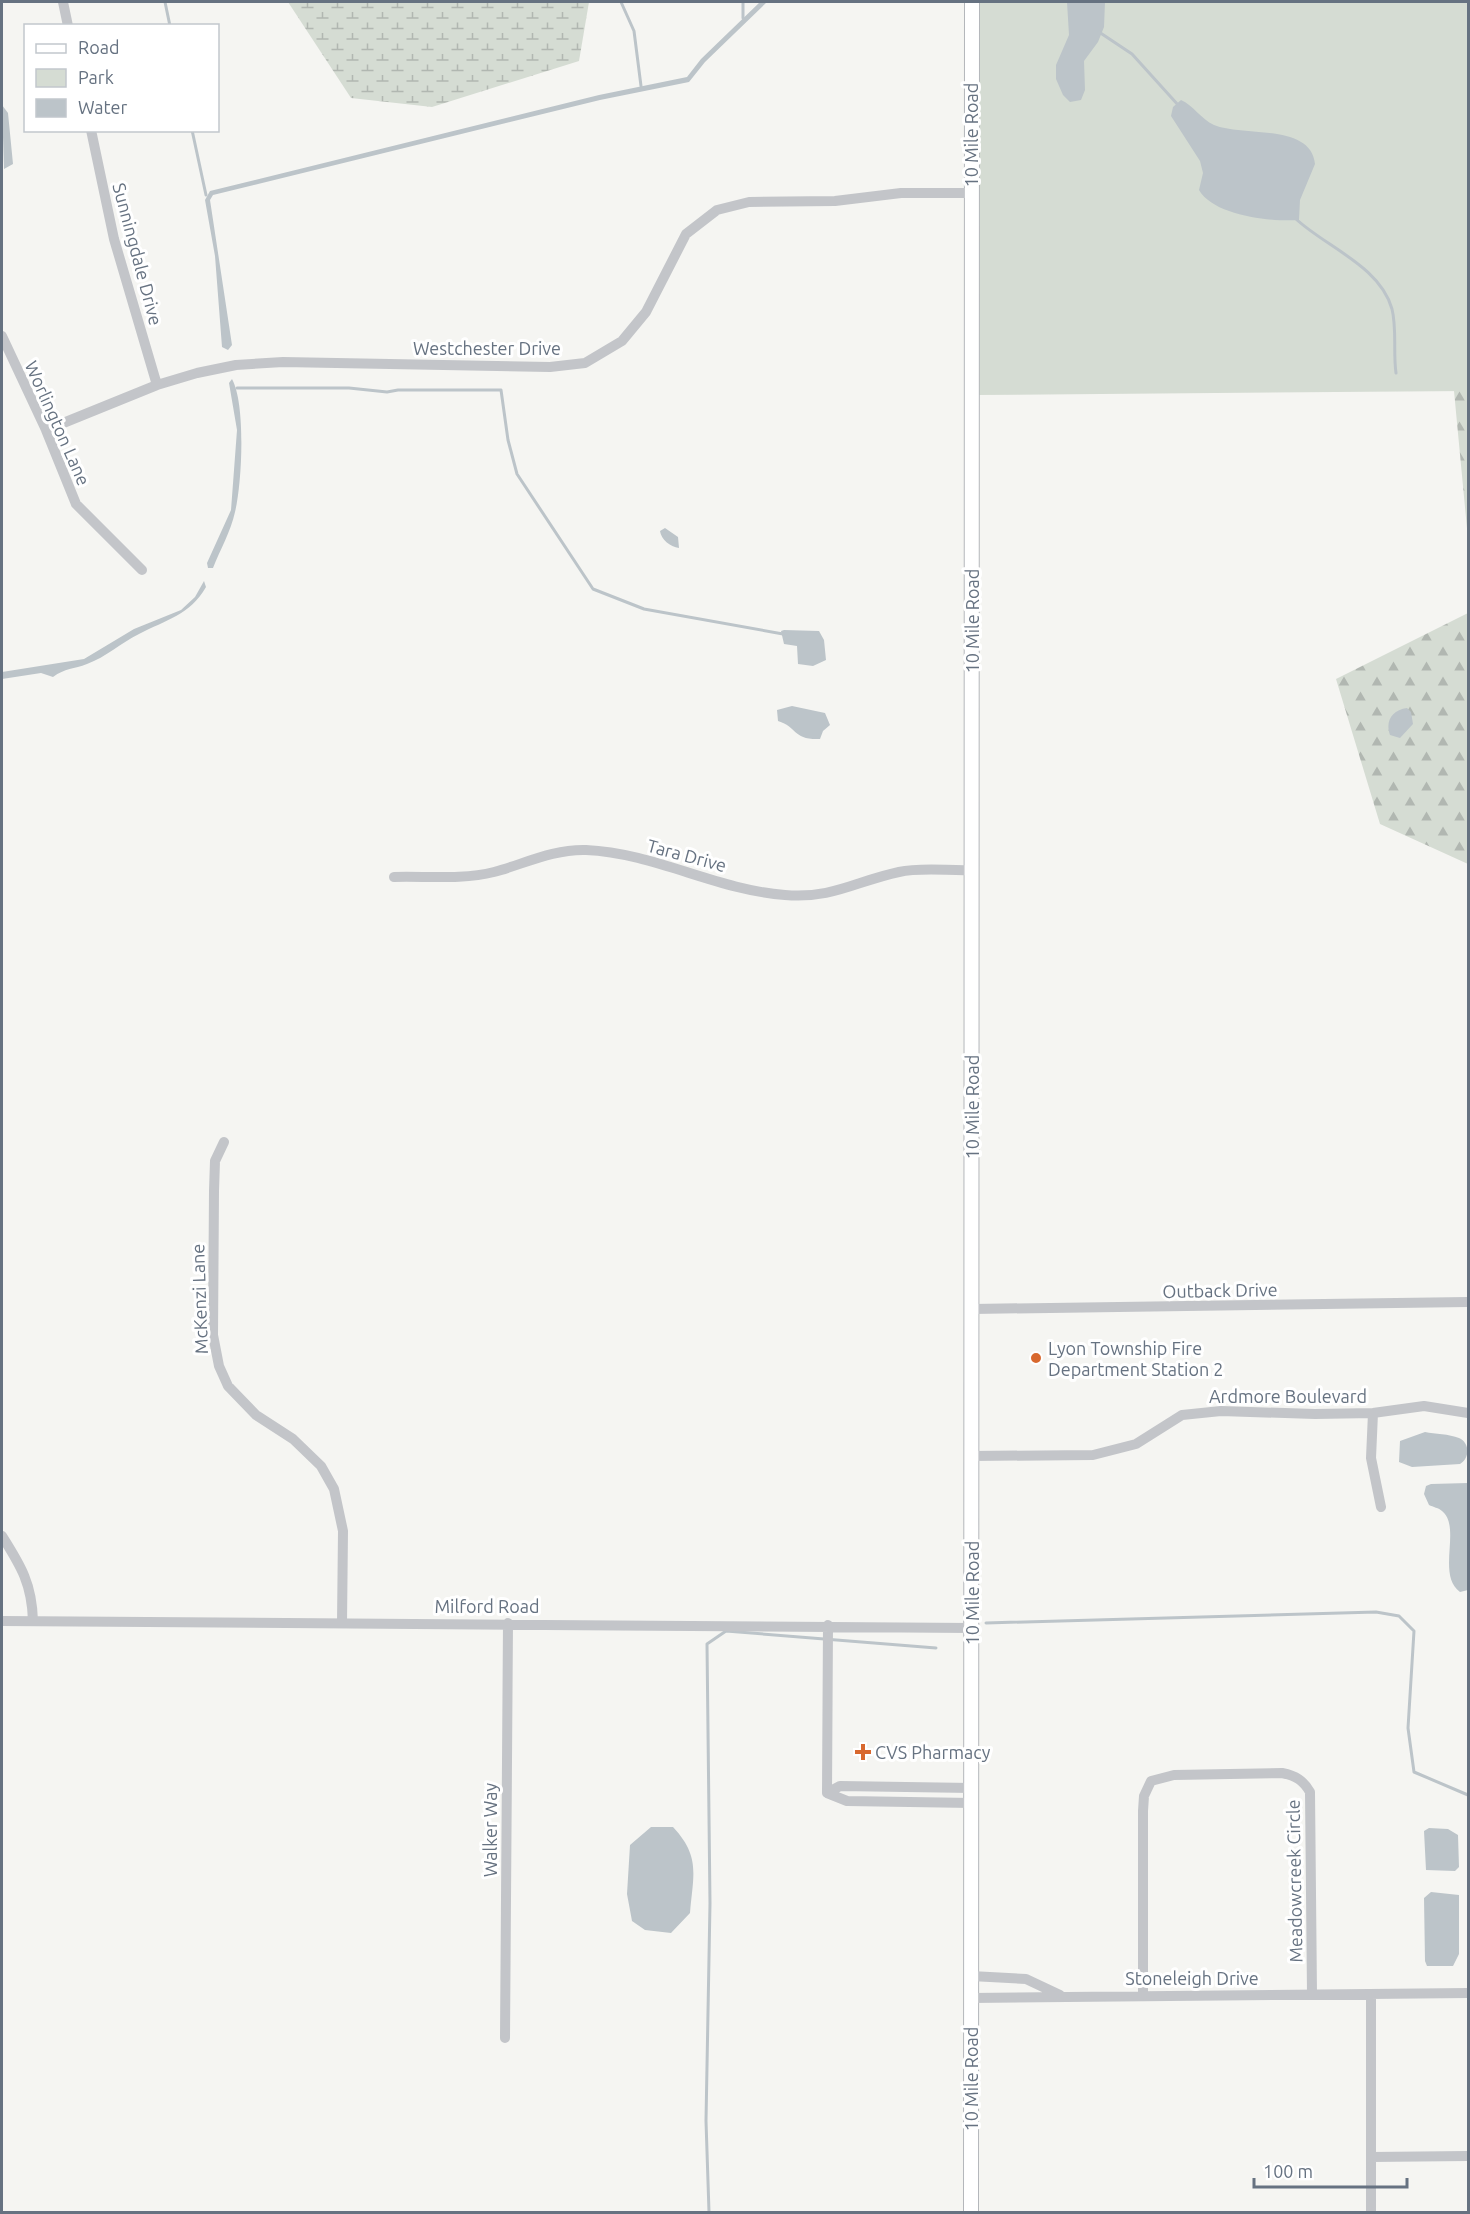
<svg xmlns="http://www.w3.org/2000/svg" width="1470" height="2214" font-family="Ubuntu,sans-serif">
<defs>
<pattern id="forest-firs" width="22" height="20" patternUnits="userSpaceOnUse" patternTransform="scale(1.5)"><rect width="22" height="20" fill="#d5dcd3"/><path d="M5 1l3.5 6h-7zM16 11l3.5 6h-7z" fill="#b1b7b1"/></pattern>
<pattern id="wetland-marsh" width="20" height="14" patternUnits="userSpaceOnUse" patternTransform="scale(1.5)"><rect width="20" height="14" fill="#d5dcd3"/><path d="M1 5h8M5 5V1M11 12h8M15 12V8" fill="none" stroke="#b1b7b1"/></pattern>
</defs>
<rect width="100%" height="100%" fill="#f5f5f2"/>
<path fill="#d5dcd3" d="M978,2H1468V391L976,395Z"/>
<path fill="url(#forest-firs)" d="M1454,391H1468V539Z
M1468,613V864L1380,824L1336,679Z"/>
<path fill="url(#wetland-marsh)" d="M288,2H589L579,61L432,107L351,98Z"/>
<path fill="#bcc4c9" d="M760,2H767L705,62L689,82L600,100L213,195L210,200L232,345L228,350L222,347L215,256L205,200L210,191L599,95L687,77L701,59Z
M1067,2H1105L1104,27L1098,42L1084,61L1085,90L1081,100L1070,102L1063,95L1056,79V65L1069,35Z
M1181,100C1193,105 1201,119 1214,125C1243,137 1311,123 1315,164L1300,200L1299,220C1272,222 1214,216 1199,190L1203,173L1200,161L1171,116L1173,107Z
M2,105L8,113L13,164L4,169Z
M232,379C246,404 242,484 235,512C231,531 220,550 213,568H208L207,563L231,510L237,430L229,383Z
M665,528L678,537L679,548C670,547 661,539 660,531Z
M204,581L206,587C190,615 166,620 139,634C121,643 106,657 87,664C74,669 65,668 53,677L41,673L2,679V672L84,659L134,629L181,610L195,597Z
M784,630L819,631L824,640L826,660L813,666L798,664L797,646L784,644L781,631Z
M792,706L825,713L830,725L823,731L820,739C792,740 798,727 778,721L777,710Z
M1407,708L1411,712L1413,724L1400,738L1390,735C1385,721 1392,710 1407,708Z
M1425,1432C1435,1434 1449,1434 1459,1438C1470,1443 1470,1458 1460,1464L1412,1467L1399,1462L1400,1441Z
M1468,1483V1590L1460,1592C1436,1575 1462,1527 1442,1511C1439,1508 1433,1507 1429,1505L1424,1494L1426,1486L1431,1484Z
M651,1827H673C701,1857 693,1875 690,1913L671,1933L645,1930L632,1921L627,1894L630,1845Z
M1429,1828L1448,1829L1458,1835L1459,1867L1455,1871L1426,1870L1424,1831Z
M1431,1892L1459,1895V1954L1453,1966H1427L1425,1961L1424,1898Z"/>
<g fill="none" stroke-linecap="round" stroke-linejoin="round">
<path stroke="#bcc4c9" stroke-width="3" d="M165,2L170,26
M621,2L634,31L641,86
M743,2V18
M1099,32L1132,54L1179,106
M192,130L206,195
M1296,219C1326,247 1380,266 1392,309C1397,329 1393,352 1396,373
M237,388H349L387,392L398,390H501L508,440L517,474L593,589L644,609L783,634
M986,1623L1376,1612L1399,1616L1414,1631L1408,1728L1414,1772L1468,1795
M709,2212L706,2121L710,1903L707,1644L726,1631L936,1648"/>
<g stroke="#b4b7bb" stroke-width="16">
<path id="major" d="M971,2212L972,2"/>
</g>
<path stroke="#c3c5c9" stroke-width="10" d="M63,2L68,26
M91,130L114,239L157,385
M2,336L46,430L76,504L142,570
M46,430L157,385L197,373L236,365L283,362L550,367L585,363L622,341L646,312L686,234L717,210L749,202L835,201L901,193H971
M394,877C426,876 462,880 494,872C524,864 553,849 586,850C655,853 716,890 785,895C833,899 856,881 899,872C921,867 949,871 972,870
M224,1142L215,1161L214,1191L213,1335L219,1366L228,1386L256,1415L293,1439L321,1466L334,1489L343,1531L342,1623
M973,1309L1468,1302
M1373,1413L1371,1458L1381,1507
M972,1456L1093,1455L1136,1444L1182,1415L1221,1411L1315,1414L1373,1413L1424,1406L1468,1413
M2,1536C21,1566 32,1584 33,1621
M2,1621L972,1628
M972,1788L840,1786L827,1793L847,1801L972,1803
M827,1793L828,1625
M971,1976L1026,1979L1060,1995
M1143,1995V1811L1144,1796L1151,1781L1174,1775L1282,1773C1296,1776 1303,1780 1310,1792L1312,1994
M971,1998L1468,1993
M505,2038L508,1623
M1371,2157L1468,2156
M1371,2212V1995"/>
<use href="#major" stroke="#fff" stroke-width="14"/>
</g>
<g fill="#d8682e" stroke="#fff" stroke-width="2">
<circle cx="1036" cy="1358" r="6"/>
<path d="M860 1743h6v6h6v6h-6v6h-6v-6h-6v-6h6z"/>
</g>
<g text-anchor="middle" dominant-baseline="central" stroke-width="6" stroke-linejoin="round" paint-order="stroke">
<g font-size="18" fill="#667281" stroke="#fff">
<text transform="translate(971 135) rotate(-90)">10 Mile Road</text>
<text transform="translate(138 254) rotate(75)">Sunningdale Drive</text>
<text x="487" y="348">Westchester Drive</text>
<text transform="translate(58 423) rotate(66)">Worlington Lane</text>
<text transform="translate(972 621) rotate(-90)">10 Mile Road</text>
<text transform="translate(687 855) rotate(15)">Tara Drive</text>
<text transform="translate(972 1107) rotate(-90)">10 Mile Road</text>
<text transform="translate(1220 1290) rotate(-1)">Outback Drive</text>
<text transform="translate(199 1299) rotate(-92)">McKenzi Lane</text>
<text x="1288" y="1396">Ardmore Boulevard</text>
<text transform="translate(972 1593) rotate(-90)">10 Mile Road</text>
<text x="487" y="1606">Milford Road</text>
<text transform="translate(490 1830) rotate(-90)">Walker Way</text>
<text transform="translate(1294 1881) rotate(-91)">Meadowcreek Circle</text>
<text x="1192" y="1978">Stoneleigh Drive</text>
<text transform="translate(971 2079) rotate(-90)">10 Mile Road</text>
</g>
<g font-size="18" fill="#667281" stroke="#fff" text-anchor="start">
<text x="1048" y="1348">Lyon Township Fire<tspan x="1048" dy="21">Department Station 2</tspan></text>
<text x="875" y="1752">CVS Pharmacy</text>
</g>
</g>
<rect width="1470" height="2214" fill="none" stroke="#667281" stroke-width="6"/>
<rect x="24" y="24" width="195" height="108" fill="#ffffff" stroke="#c2c7cd" stroke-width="1.5"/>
<rect x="36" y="44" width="30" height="9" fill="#ffffff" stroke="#c2c7cd" stroke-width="1.5"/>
<text x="78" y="54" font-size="18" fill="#667281">Road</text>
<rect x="36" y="69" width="30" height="18" fill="#d5dcd3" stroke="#c2c7cd" stroke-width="1.5"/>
<text x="78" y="84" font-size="18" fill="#667281">Park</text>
<rect x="36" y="99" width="30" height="18" fill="#bcc4c9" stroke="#c2c7cd" stroke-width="1.5"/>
<text x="78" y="114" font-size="18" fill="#667281">Water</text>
<path d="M1254 2178v9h153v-9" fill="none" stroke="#667281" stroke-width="3"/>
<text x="1263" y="2178" font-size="18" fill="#667281" stroke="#ffffff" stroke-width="4.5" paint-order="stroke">100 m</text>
</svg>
